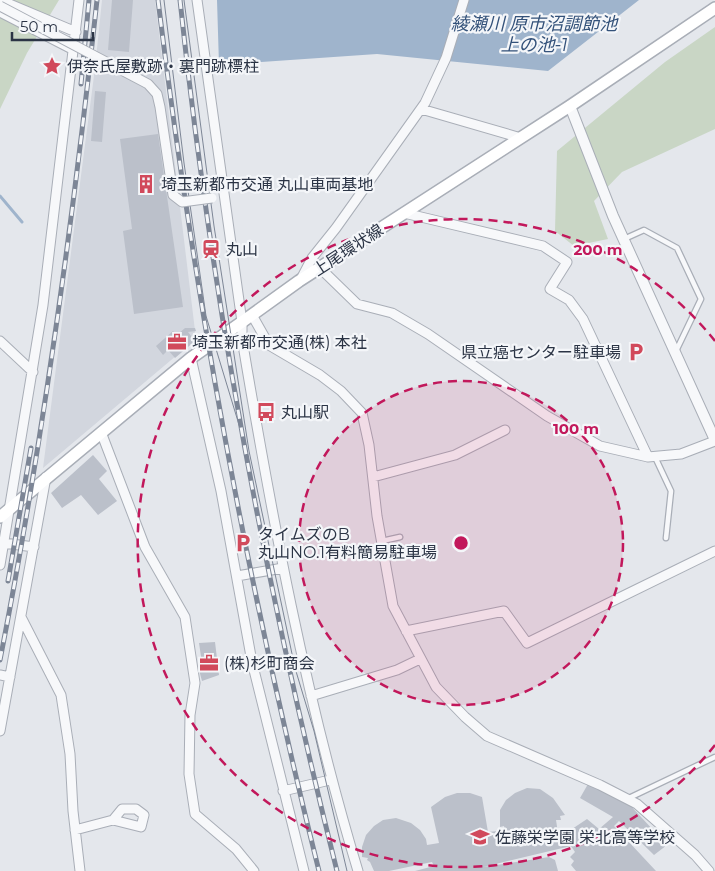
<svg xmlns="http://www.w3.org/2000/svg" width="715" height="871" font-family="Montserrat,'Noto Sans JP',sans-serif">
<rect width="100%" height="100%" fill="#e4e7ec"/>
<path fill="#d2d6de" d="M102,0H155L196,339L43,468L95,68Z"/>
<path fill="#c9d6c5" d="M0,0H59L27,53L0,109Z
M715,27V129L622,172L594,201L608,239L574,246L555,231L557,151L665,62Z"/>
<path fill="#9fb4cc" d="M217,0H639L548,71L377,54L219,65Z"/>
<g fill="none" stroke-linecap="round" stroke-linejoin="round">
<path stroke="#9fb4cc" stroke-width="3" d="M0,196L22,222"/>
</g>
<path fill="#bbc0ca" d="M112,0H133L129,52L108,50Z
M95,91L106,92L102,142L91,141Z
M158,134L183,307L134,314L123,231L132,229L120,139Z
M185,328H195L196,331L188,332L195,341L175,358L168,350L163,355L156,346L173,331L177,335Z
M93,455L107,471L99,479L117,501L98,515L81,495L62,508L51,493Z
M215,642L219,675L202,681L199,670H203L199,643Z
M588,784L629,804L667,845L654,855L619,821L614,826L656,871H576L571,865L574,861L570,857L575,852L571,846L483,867L549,857L555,860L558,871H415L434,866L432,862L389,871H374L370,862L367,860L368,858L362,857V847L366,835L374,826L383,820L396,818L411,823L420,830L426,839L427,845L439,843L431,807L445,797L457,793H470L482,797L488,832L498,831V833L505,832L504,826L500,827V810L506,800L515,793L527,788L540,789L553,798L565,815L560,816L561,820H556L558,833L519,843L520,847L570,835L572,829L587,819L599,829L613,817L580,798Z"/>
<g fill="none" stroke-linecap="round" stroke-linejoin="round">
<g stroke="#a9aeb7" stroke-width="7">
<path id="service" d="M624,239L644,230L677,248L701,299L676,351
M655,457L671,491L666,538
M382,541L400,537
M629,798L715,757"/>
</g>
<g stroke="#a9aeb7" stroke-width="11">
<path id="minor" d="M0,0L76,32
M197,0L242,322V339C272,518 305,696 358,871
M0,12L74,50
M421,109L521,138
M404,213L543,246L567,262L550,289L569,300L583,319L648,457
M320,268L357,304L392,313L428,334L547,416L600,446L648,457L681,454L715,441
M300,281L312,258L336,228L425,103L446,58L464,0
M252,315L269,345L320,375L341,391L362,413L369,445L377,516L393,606L436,687L465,717L487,736L600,785L637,804L695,855L709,871
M0,341L33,372
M191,358L221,491L252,662L304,871
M101,432L145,547L185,617L195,683L190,715L189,774L195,814L236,849L254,871
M373,477L455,455L505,430
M4,543L34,547
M0,565L43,305L79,0
M237,576L283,568
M21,617L61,695L70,754L73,811L80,871
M406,631L504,611L527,643L715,551
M0,675L10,677
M311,696L397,670L420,659
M0,731L46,477
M283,791L330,780
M75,830L113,820L122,809H136L144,815L141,827L113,820"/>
</g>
<g stroke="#a9aeb7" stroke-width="12">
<path id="tertiary" d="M570,106L613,216L715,440"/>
</g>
<g stroke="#a9aeb7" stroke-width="14">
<path id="secondary" d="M0,517L191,358L242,322L299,281L570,106L715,8"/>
</g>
<use href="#service" stroke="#f7f8fa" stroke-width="4.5"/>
<use href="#minor" stroke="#f7f8fa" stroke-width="9"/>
<use href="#tertiary" stroke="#f7f8fa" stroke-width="10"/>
<use href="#secondary" stroke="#fff" stroke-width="11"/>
<path stroke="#7d8696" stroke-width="1" d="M164,0L184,163L206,316L240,428
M184,0L214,226L249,451L295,668L314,731L347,871"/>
<g stroke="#7d8696" stroke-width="5">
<path id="rail" d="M158,0C194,294 247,584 319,871
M180,0C211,294 265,585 337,871
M81,84L89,0
M8,581L31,448
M0,660C43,441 73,221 97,0"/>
</g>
<use href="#rail" stroke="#f4f6f9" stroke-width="3" stroke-dasharray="9" stroke-linecap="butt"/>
<g stroke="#a9aeb7" stroke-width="11" stroke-linecap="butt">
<path id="minor-bridge" d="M0,6L148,84L157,94L160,107L173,195L182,202L212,198"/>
</g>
<use href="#minor-bridge" stroke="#f7f8fa" stroke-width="9"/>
</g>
<circle cx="461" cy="543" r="162" fill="#c2185b" fill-opacity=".12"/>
<g fill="none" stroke="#c2185b" stroke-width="2.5" stroke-dasharray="9 6">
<circle cx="461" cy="543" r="162"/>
<path d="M715 745A324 324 0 1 1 715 341"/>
</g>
<defs>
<g id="sight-bare" transform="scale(1.5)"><path d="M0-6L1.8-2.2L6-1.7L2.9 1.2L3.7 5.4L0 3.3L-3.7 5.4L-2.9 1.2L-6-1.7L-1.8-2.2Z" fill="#d1495b" stroke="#f4f6f9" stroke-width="2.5" paint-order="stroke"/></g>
<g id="building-bare" transform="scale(1.5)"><path d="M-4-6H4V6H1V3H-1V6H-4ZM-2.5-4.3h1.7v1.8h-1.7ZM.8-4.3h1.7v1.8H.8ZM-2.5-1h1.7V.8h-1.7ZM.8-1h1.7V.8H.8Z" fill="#d1495b" stroke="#f4f6f9" stroke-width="2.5" paint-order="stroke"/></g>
<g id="station-bare" transform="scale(1.5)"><path d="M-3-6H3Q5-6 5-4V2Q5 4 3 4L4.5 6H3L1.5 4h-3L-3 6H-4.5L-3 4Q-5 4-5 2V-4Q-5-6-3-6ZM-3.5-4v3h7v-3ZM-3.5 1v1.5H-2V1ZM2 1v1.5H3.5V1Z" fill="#d1495b" stroke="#f4f6f9" stroke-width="2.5" paint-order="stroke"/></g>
<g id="office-bare" transform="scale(1.5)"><path d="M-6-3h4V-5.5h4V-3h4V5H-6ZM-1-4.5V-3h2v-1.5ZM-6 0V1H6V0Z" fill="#d1495b" stroke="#f4f6f9" stroke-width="2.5" paint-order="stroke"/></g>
<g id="parking-bare" transform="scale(1.5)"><path d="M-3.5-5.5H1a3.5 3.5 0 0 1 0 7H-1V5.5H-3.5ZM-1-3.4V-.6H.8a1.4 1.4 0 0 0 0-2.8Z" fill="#d1495b" stroke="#f4f6f9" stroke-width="2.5" paint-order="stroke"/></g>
<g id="bus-bare" transform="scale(1.5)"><path d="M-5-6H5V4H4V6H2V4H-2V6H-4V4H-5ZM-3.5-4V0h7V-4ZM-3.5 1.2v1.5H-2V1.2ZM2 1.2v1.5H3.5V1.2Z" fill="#d1495b" stroke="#f4f6f9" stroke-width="2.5" paint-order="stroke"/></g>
<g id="school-bare" transform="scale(1.5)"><path d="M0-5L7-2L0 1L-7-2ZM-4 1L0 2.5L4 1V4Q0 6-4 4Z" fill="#d1495b" stroke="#f4f6f9" stroke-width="2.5" paint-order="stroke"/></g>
</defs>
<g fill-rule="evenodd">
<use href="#sight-bare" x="52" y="66"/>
<use href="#building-bare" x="146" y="184"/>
<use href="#station-bare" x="211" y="249"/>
<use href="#office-bare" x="177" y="342"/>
<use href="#parking-bare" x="636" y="352"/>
<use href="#bus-bare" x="266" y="412"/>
<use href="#parking-bare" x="243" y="543"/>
<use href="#office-bare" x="209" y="663"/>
<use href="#school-bare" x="480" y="837"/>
</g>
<g text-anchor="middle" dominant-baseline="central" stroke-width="4.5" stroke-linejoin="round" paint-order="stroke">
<g font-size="16" fill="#2b3445" stroke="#f4f6f9" text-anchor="start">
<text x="67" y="66">伊奈氏屋敷跡・裏門跡標柱</text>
<text x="161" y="184">埼玉新都市交通 丸山車両基地</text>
<text x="226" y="249">丸山</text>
<text x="192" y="342">埼玉新都市交通(株) 本社</text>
<text x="621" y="352" text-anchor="end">県立癌センター駐車場</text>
<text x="281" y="412">丸山駅</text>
<text x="258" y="534">タイムズのB<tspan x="258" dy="18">丸山NO.1有料簡易駐車場</tspan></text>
<text x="224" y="663">(株)杉町商会</text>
<text x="495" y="837">佐藤栄学園 栄北高等学校</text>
</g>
<g font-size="16" fill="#2b3445" stroke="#f4f6f9">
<text transform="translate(348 250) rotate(-33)">上尾環状線</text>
</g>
<g font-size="18" font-style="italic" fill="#34527a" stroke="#f4f6f9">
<text x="534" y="24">綾瀬川 原市沼調節池<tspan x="534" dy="21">上の池-1</tspan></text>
</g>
</g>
<circle cx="461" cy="543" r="8" fill="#c2185b" stroke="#f4f6f9" stroke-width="2.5"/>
<g font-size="15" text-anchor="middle" font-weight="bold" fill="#c2185b" stroke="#f4f6f9" stroke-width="4.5" stroke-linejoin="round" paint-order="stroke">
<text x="598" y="255">200 m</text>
<text x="576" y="434">100 m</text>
</g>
<path d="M12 32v8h81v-8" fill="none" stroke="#2b3445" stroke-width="2.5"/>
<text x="20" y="32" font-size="15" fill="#2b3445" stroke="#f4f6f9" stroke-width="4" paint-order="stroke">50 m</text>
</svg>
